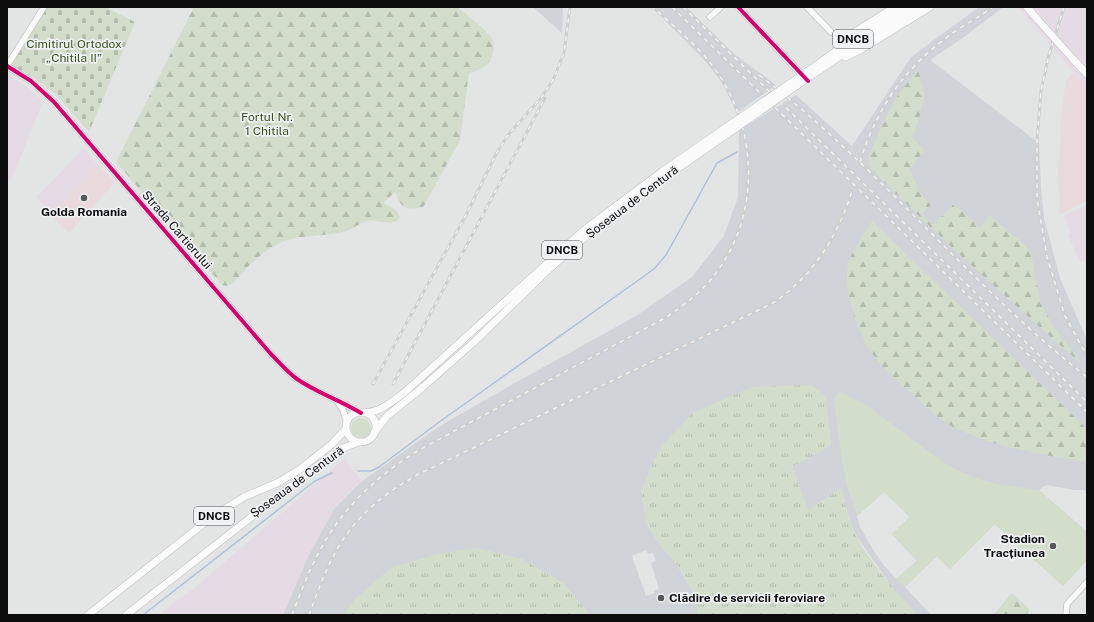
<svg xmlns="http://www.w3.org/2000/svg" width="1094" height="622" font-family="'Public Sans',sans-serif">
<defs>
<pattern id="grass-tufts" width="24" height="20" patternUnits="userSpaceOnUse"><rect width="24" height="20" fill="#d2ddcb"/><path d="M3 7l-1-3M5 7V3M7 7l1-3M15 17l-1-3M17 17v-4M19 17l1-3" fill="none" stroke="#b3bcad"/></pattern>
<pattern id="forest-firs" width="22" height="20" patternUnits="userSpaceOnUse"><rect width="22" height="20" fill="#d2ddcb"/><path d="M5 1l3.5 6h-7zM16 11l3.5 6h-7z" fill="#b3bcad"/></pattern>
<pattern id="cemetery-stones" width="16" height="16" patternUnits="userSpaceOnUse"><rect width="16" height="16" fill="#d2ddcb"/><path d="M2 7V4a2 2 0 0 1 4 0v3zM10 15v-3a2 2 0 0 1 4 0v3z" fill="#b3bcad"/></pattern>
</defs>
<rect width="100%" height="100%" fill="#e3e4e4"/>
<path fill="#e8dadd" d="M1074,72L1087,87V201L1059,215L1060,200L1058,172L1060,153L1061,117L1066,81Z
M97,164L115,182L69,233L51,216Z"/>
<path fill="#e5dbe4" d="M1018,7H1087V87L1074,72Z
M7,74L27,87L43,101L11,181L7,180Z
M84,148L97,164L51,216L37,197Z
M1087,204V259L1080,262L1068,235L1071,233L1064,216Z
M344,459L362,481L334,509L308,557L283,615H158L198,585Z"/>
<path fill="#d0d3d8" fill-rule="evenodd" d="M533,7H563L562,33Z
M652,7H686L733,53L776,85L737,113L723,84L707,63Z
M979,7H1003L964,37L930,60L1039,143L1041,188L1044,218L1060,278L1087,340V490H1074L1046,485L1039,490L1087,532V560L1063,586L995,524L950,569L937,556L905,587L931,615H915L914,611L895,591L859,540L852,527L841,488L808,511L792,467L831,445L825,395L662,548L674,560L692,590L697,600V615H590L563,583L522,559L474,548L356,598L344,615H283L308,557L334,509L362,481L440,426L513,384L636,316L692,277L724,236L738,197L739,130L796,95L852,146L911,57ZM884,492L910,517L892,534L917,561L896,579L883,564L872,548L860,527L857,516ZM646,550L648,554L653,553L656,561L651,563L659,589L654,591L655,593L646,596L632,556Z"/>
<path fill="url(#grass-tufts)" d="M812,385L825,395L831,445L792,467L808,510L841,488C845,500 847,514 852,527C863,554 894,590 914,611L915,615H697V600L692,590L674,560L662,548L646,525L641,491L660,447L694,412L752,387Z
M474,548L522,559L563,583L590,615H344L356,598L392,567L437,554Z"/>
<path fill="url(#forest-firs)" d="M194,7H458C469,17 482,26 491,37C496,43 494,57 488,63C484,69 475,71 469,73L460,140L424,206C418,209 406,210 401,204C398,201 397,196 395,192L383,203C391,207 398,209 400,218C392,228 379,219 368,221C359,223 352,230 343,232C323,237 301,234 282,242C262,250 247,268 233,283L226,286L222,285L116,162Z
M918,70L925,95L918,122L912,138L925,150L910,168L919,192L931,205L922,214L933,225L954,204L980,227L989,215L1026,246L1031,253L1040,301L1052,324L1083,365C1010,302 938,236 870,168C867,160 871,152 874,145C884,117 898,92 918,70Z
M872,221L1087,429V463C1042,454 995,448 953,427C941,421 927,408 918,399C903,386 882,369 871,352C856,328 843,291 848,263C849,256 867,229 872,221Z
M1012,593L1030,610L1027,613L1029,615H993Z"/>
<path fill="url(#cemetery-stones)" d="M47,7H105L135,22L89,132L55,93L34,78L12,65Z"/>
<path fill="#d2ddcb" d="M840,392L866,405L924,448L945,463L961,472L979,479L993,483L1038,490L1087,532V560L1063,586L995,524L950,569L937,556L905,587L896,579L917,561L892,534L910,517L884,492L857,516L847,486L842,461L834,403C835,397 835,394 840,392Z
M351 428a10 10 0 1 1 20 0a10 10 0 1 1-20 0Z"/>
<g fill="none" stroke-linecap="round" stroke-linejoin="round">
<path stroke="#b0c1d7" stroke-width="1.5" d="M358,471H371L379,467L442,420L654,269L666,255L717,163L737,152
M143,615L315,481L332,473"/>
<g stroke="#c0c0c1" stroke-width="7">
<path id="minor" d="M738,7L805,78
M807,7L831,32
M710,17L721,7
M7,66L31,81L54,102L270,353C279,362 287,372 297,379C317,393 340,400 361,413
M7,66L44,7
M337,401L343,410L347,423
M1066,615L1067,604L1087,582"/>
</g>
<g stroke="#c0c0c1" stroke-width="8">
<path id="major" d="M1027,7L1038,20
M847,39L855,32L895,7
M845,57L860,50L930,7
M1073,59L1087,74
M808,71L856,37L907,7
M812,75L862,41L919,7
M346 427a15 15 0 1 1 30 0a15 15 0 1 1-30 0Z
M362,413C381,412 390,403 405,392L584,230L663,171
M374,433L387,416L423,387L474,342L547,271L582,240L629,203L667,176
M88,615L212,517L244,497L277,483L299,470L332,444L346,429
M126,615L305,475L341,449L358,442"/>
</g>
<use href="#minor" stroke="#fbfbfb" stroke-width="5.5"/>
<use href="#major" stroke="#fbfbfb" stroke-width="7"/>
<g stroke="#cfcfcf" stroke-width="3">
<path id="rail" d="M672,7L1087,412
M683,7L1087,402
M1064,7L1049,55L1041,90L1037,142V199L1047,257L1065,316L1087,356
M759,75C878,165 969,285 1087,377
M860,162C876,110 903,70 946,38C961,26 978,18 993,7
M373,384L467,213L496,154L508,135L541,98L553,80L564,53L570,7
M393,384L545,98
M292,615C300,595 307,575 317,556C340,510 376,476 419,450L665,318C680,308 695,297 707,284C760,225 761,136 717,72C700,47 675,28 653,7
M309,615C317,594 324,573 335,553C354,517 387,490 423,472L773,303C812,277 838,236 852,191"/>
</g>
<use href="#rail" stroke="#f0f1f3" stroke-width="1.5" stroke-dasharray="4.5" stroke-linecap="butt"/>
<g stroke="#c0c0c1" stroke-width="8" stroke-linecap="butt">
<path id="major-bridge" d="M1038,20L1073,59
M663,171L808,71
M667,176L812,75"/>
</g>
<use href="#major-bridge" stroke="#fbfbfb" stroke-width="7"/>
<g stroke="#f0f1f3" stroke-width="6">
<path id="cycleway" d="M738,7L808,81
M7,66L31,81L54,102L270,353C279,362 287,372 297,379C317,393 340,400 361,413"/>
</g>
<use href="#cycleway" stroke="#d6006c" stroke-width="4"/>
</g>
<g fill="#575858" stroke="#f0f1f3" stroke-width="1.5">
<circle cx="84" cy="198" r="4"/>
<circle cx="1053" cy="546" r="4"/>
<circle cx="661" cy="598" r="4"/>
</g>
<g text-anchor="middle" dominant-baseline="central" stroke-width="3.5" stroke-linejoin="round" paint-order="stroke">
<g fill="#f0f1f3" stroke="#505152" stroke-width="1">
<rect x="833" y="30" width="40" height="18" rx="3"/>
<rect x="542" y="241" width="40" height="18" rx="3"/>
<rect x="194" y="507" width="40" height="18" rx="3"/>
</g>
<g font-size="11" font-weight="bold" fill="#0c0c0d">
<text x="853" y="39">DNCB</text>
<text x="562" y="250">DNCB</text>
<text x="214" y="516">DNCB</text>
</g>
<g font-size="12" fill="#3a5523" stroke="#f0f1f3">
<text x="74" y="44">Cimitirul Ortodox<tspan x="74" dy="14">„Chitila II”</tspan></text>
<text x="267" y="117">Fortul Nr.<tspan x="267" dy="14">1 Chitila</tspan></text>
</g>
<g font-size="12" fill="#0c0c0d" stroke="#f0f1f3">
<text transform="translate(632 202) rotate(-37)">Șoseaua de Centură</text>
<text transform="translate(177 230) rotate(49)">Strada Cartierului</text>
<text transform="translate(297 482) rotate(-36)">Șoseaua de Centură</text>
</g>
<g font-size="12" font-weight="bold" fill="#0c0c0d" stroke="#f0f1f3">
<text x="84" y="212">Golda Romania</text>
<text x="1045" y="539" text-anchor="end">Stadion<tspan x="1045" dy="14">Tracțiunea</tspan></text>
<text x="669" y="598" text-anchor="start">Clădire de servicii feroviare</text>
</g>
</g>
<rect width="1094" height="622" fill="none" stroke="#0c0c0d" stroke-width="16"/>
</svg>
